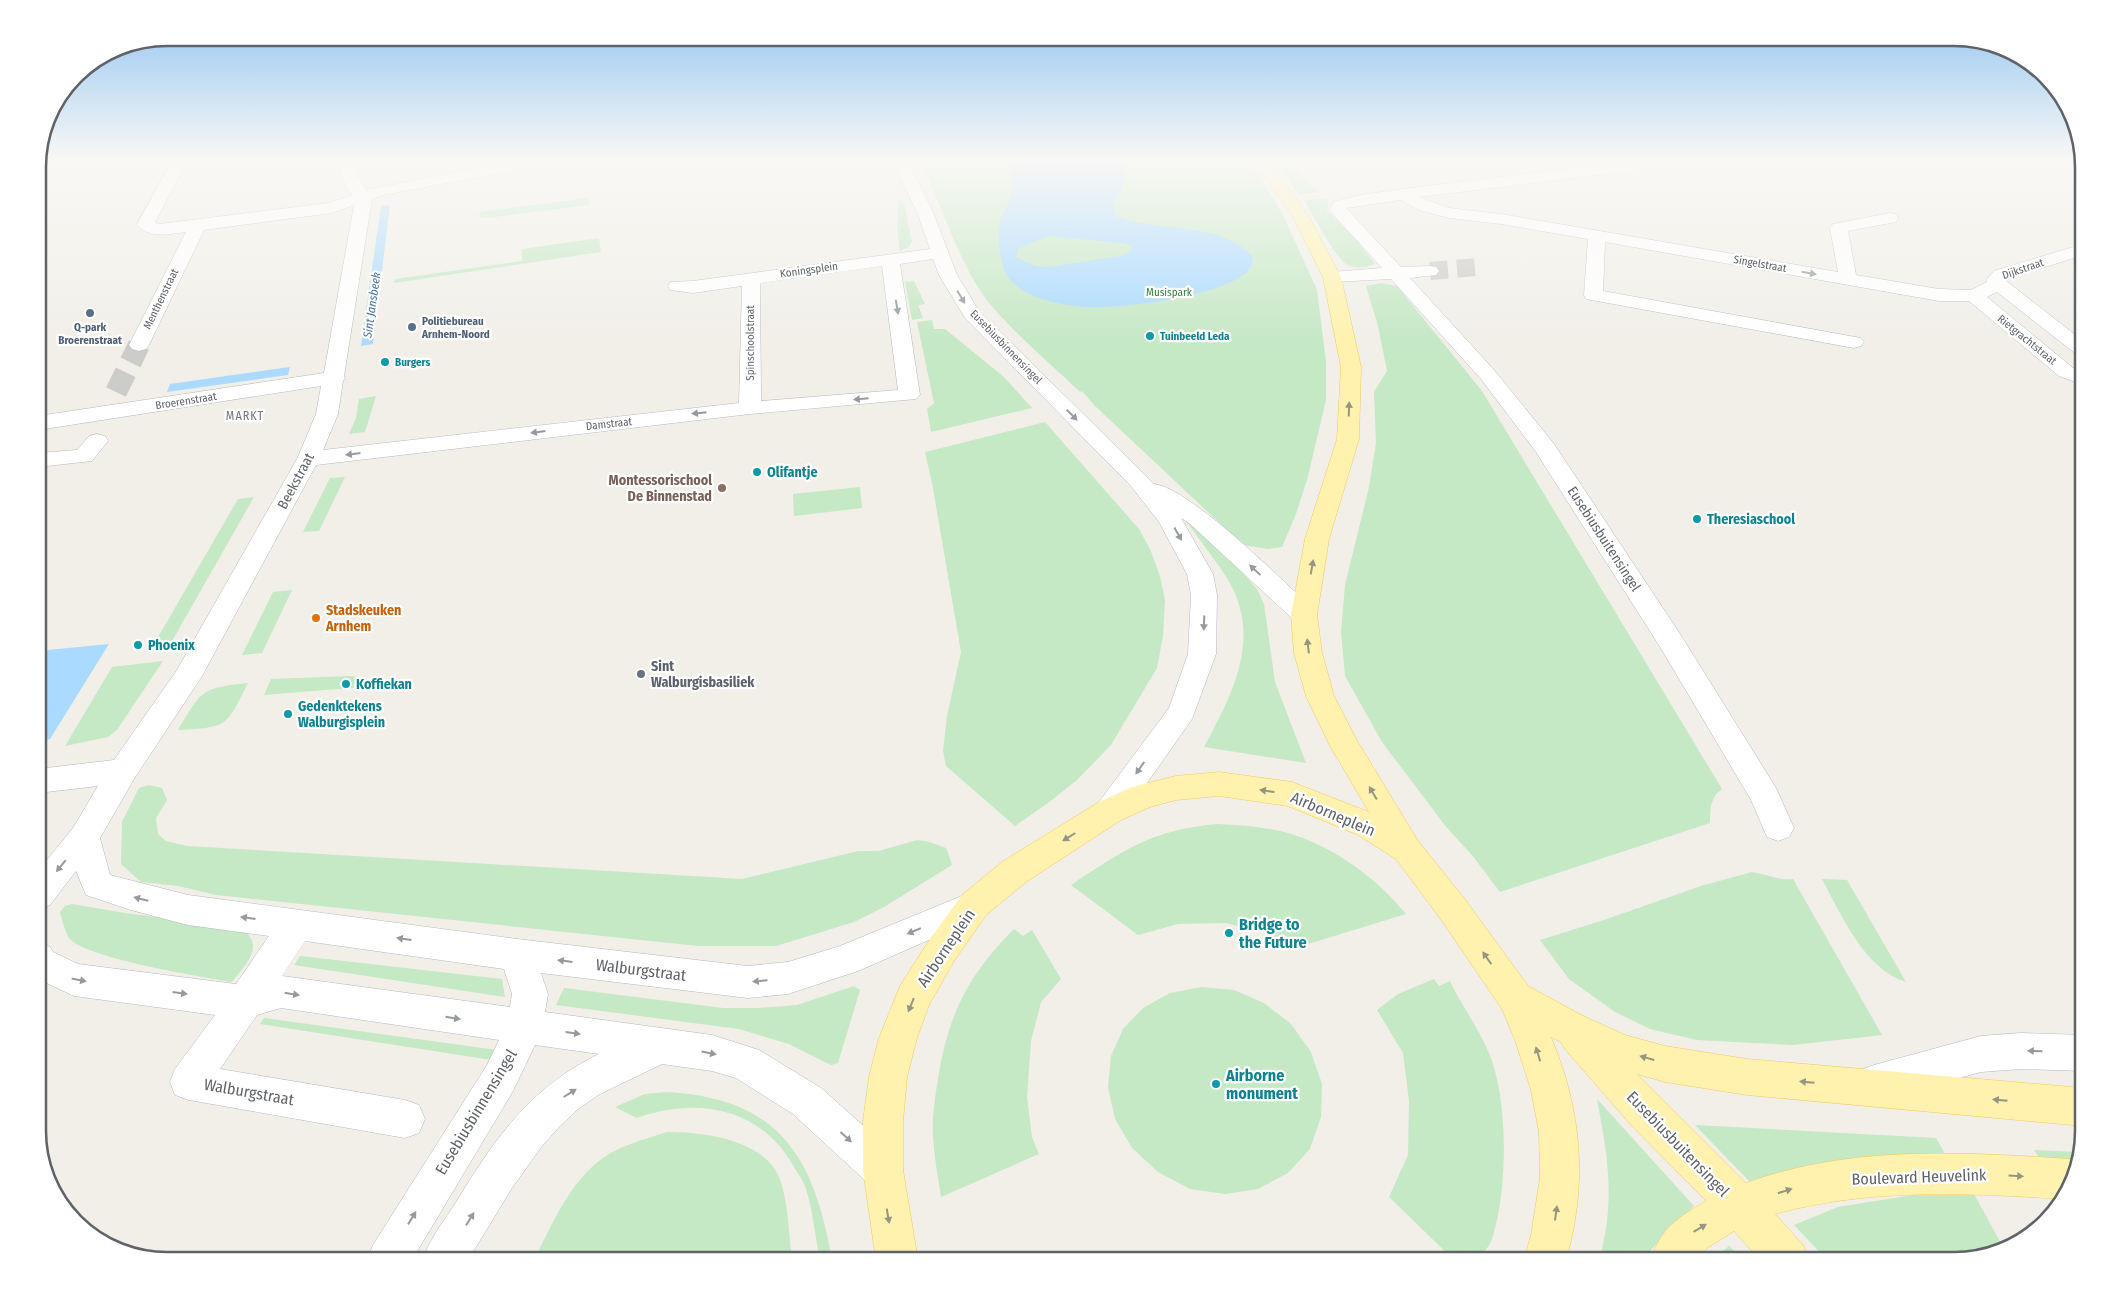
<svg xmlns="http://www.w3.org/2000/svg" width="2121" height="1298" font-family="'Fira Sans Condensed',sans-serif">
<rect width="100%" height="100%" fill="#f1efe8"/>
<path fill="#c5e8c5" d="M920,160H1249L1282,213L1317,290L1326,362V400L1307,480L1296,514L1282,547L1268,549L1243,545L1094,405L1082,391L1080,392C1050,363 1017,336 990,304C960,268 941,203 920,160Z
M1274,160H1284L1319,192L1299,194Z
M588,198L590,205L487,218L479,217L480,212Z
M1325,199L1329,203L1327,210L1355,238L1375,264C1367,268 1356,269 1348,265C1335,259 1313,214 1304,200Z
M903,200L912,241L909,247L900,251L897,226L899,201Z
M599,238L601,252L394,283L395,279L522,261V249Z
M914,281L925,304L918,305L923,318L912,320L905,282Z
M1381,283L1397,286L1482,391L1722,789C1710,798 1710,810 1710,823L1500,892L1472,855L1447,828L1382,742L1345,676L1341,632L1345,585L1369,487L1376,443L1374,392L1387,371L1378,326L1366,286Z
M932,320L934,329H945L1004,377L1032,408L931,432L927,409L934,403L917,322Z
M376,396L365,432L349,434L356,418L359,399Z
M1045,422L1139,529L1150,549L1160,576L1165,600L1163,636L1157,668L1111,745L1077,780L1048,803L1015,826L946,766L943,751L947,716L961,652L933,488L925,452Z
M345,477L319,531L303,532L330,478Z
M860,487L862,508L794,516L793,494Z
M254,497L167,650L150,651L238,499Z
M1185,519L1222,550L1257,589L1264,604L1275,682L1306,763L1204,747C1233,693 1263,637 1227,578C1214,558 1198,538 1185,519Z
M292,590L262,653L242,655L273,592Z
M163,661L117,730L108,737L65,746L112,667Z
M351,676L378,683L374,686L264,695L271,679Z
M248,683C225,728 229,727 178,730C202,690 201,688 248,683Z
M149,785L162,788L167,800L156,818L158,834L166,841L187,846L742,879L858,851H878L918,840L929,842L946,848L952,865L884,907L854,922L776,946H698L216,895L178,886L141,882L121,864L122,822L139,788Z
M1217,824C1241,825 1265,827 1288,833C1333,846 1378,879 1406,914L1295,948L1267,933L1226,923L1178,924L1138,935L1071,885C1124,850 1151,830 1217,824Z
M1752,872C1767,874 1778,881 1793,879L1882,1035L1793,1045L1697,1040L1650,1029L1615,1012L1569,979L1540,940L1604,920L1701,886Z
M1822,879L1847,880L1906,982C1864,969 1841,914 1822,879Z
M72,904L125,913L240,928C267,945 246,964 232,982C202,977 84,958 69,938C65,931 62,920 60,912L65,906Z
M1014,929L1023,936L1032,930L1061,979L1041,1002L1031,1041L1027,1097L1032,1137L1039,1154L941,1197C938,1177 934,1156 933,1136C932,1118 935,1097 938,1079C948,1015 968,975 1014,929Z
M300,956L502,979L505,997L294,965Z
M1434,979L1439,986L1450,981C1461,1005 1478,1027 1488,1051C1509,1098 1508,1190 1492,1239C1490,1246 1482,1254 1477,1260H1454L1389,1197L1408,1155L1409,1101L1403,1053L1377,1010L1398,994Z
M854,986L860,990L838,1063L831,1065L789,1044L739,1029L556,1005L564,988L723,1008H758L797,1005Z
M1201,987L1234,990L1264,1003L1291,1024L1311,1052L1322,1084L1321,1117L1310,1149L1288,1173L1258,1189L1225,1194L1190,1189L1158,1172L1132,1148L1115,1119L1108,1087L1111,1056L1123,1029L1143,1008L1170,993Z
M264,1018L497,1050L492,1060L260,1024Z
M666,1092C780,1098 814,1157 832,1260H820C815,1237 813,1211 806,1189C804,1182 799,1175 795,1169C763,1108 698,1096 637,1118L615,1107L645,1094Z
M1597,1099L1694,1206L1641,1260H1600C1603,1244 1607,1227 1608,1211C1611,1173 1604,1137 1597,1099Z
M1695,1125L1936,1138L1949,1161L1750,1182Z
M667,1132C702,1132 763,1139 779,1177C788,1198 789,1237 792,1260H547L548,1257L537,1254C554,1220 571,1181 603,1158C621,1145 646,1139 667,1132Z
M2034,1150L2078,1152L2074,1168L2045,1166Z
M1974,1194L2003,1247L1954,1260H1827L1794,1225L1838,1207L1913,1195Z
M1729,1246L1744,1260H1715L1713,1259Z"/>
<path fill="#aadaff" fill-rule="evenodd" d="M1005,160H1128L1121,189L1113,205L1116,216C1159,234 1219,219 1253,257C1252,263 1252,267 1248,271C1224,296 1120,309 1085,307C1062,305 1032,300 1013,283C1002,274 999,251 999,237C998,230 1001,224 1000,218L1003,215C1012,195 1019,179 1005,160ZM1048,236L1123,243L1132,246L1131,250L1126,255L1049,267L1035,266L1016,257L1018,249Z
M390,205L373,344L361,346L381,206Z
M290,367L288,375L167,392L170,384Z
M109,644L50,739L38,741V651Z"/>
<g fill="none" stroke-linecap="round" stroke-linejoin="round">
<path stroke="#ccccc8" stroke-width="18" stroke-dasharray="18 9" stroke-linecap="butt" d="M1430,271L1476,267"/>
<path stroke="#ccccc8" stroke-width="22" stroke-dasharray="22 11" stroke-linecap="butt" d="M116,392L139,345"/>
<g stroke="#b5b8bc" stroke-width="1">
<path id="minor" d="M173,160H188L155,222L159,224L329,203L353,195L347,188L335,160H349L366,190L520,160H551L548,163L543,165L383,195L372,199L344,376L345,378L343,381L338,414L323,450L739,403L742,286L693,293L670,290L668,286L670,282L693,281L930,249L917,212L892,160H907L933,212L957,275L979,311L1154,484C1190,488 1283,581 1313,609L1317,615L1313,621L1304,624L1295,621L1189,523L1181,518L1213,574L1217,595L1216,654L1192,719L1121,820L1110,824L1099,820L1094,811L1099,802L1169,708L1188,654L1191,595L1187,574L1159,522L1131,486L965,318L939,275L933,259L900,264L920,395L916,399L750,414L316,465L202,676L134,779L100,838L110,875L188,895L517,939L748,966L788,962L840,946L974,891L986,895L991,905L986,915L858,971L788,994L748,998L541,973L548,994L545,1012L712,1035L759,1050L821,1088L897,1156L903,1170L897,1184L883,1190L869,1184L793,1114L736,1078L712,1071L662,1064L598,1095L577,1110L559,1127L542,1146L512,1188L468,1260H423C429,1240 443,1222 455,1204C493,1141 530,1087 599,1054L535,1045L513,1091L412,1260H367L373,1245L487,1065L499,1040L281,1008L257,1015L220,1069L405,1100L419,1105L425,1119L419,1133L405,1138L189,1100L175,1095L170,1082L175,1069L215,1015L74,996L38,979V942L50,947L53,952L78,964L236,984L269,936L188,925L131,910L86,895L76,871L50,905L38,909V871L73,828L98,786L38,793V769L114,760L177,670L297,459L316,414L321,386L38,430V416L324,373L354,205L332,213L204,230L149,345L146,349L139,351L132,349L129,345L186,232C170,234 147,239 137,224ZM882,266L898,390L761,401L760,283ZM305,941L504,969L512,994L510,1007L282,976Z
M1642,160H1684L1681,163L1676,165L1419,197L1449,208L1501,214L1838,272L1830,228L1833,224L1890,213L1896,214L1898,218L1896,222L1848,231L1856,275L1939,289L1971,290L1987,282L1986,280L1994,271L2083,244V255L2005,280L2083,341V356L2076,354L1997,292L1987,297L2073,368L2083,372V385L2059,376L1969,301H1939L1605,242L1603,291L1861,338L1864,342L1861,346L1854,348L1586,299L1584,295L1588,239L1501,224L1449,218L1419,210L1401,200L1346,208L1401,267L1430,266L1436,267L1439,271L1436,275L1410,278L1495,371L1554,444L1682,637L1776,788L1794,828L1789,837L1778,841L1767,837L1751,800L1662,650L1536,452L1481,379L1391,279L1332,282L1326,281L1323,277L1326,273L1332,272L1382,268L1332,213L1330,209L1333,202L1360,195L1403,189Z
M97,434L105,436L108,441L92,461L38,467V453L77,450L89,436Z
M2021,1033L2083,1035V1071L2021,1069L1981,1072L1874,1101L1860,1096L1855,1083L1860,1070L1874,1065L1981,1036Z"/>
</g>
<g stroke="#f2c960" stroke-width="1">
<path id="major" d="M1254,160H1269L1309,217L1341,277L1361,367L1359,439L1329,539L1317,615L1322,653L1334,696L1356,739L1418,841L1464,898L1528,986L1581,1015L1625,1035L1665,1046L1747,1059L2083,1088V1126L1747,1095L1665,1082L1637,1074L1746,1183C1850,1145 1962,1152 2071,1159L2076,1161L2066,1196L2063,1199C1967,1193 1869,1188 1775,1214L1803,1245L1809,1260H1760L1734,1231L1707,1248L1696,1260H1651C1661,1227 1678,1218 1706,1201L1632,1126L1564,1048L1561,1042L1551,1037C1582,1111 1588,1183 1566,1260H1524L1531,1235L1540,1178L1539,1132L1531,1090L1515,1040L1502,1009L1440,918L1396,859L1358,835L1288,806L1219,796L1176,800L1150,807L1121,820L1026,882L986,915L954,961L929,1005L917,1038L907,1077L903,1121V1170L918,1260H876L863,1170V1121L869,1077L879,1038L900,986L930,939L962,895L1002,862L1099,802L1132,787L1176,776L1219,772L1292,782L1369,812L1329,744L1306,696L1294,653L1291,615L1305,539L1337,439L1341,367L1323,277L1293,217Z"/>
</g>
<use href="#minor" fill="#fff" fill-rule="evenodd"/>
<use href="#major" fill="#fff2af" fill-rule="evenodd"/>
</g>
<defs><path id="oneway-solid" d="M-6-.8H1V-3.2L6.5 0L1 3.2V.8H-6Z" transform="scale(1.25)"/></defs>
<g fill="#979a9d">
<use href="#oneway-solid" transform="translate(1809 273) rotate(10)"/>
<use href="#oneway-solid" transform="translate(961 297) rotate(59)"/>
<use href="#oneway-solid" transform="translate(897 307) rotate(80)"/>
<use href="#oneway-solid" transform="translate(861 399) rotate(175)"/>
<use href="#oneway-solid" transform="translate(699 413) rotate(174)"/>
<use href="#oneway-solid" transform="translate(1072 415) rotate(45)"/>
<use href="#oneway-solid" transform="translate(538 432) rotate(173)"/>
<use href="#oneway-solid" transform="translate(353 454) rotate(173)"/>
<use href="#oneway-solid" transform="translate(1178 534) rotate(61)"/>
<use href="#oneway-solid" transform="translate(1255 570) rotate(-137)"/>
<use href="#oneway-solid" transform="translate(1204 623) rotate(92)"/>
<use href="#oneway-solid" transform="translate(1140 768) rotate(125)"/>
<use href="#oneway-solid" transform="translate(61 866) rotate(129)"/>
<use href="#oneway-solid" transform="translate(141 899) rotate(-166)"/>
<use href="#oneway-solid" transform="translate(248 918) rotate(-172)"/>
<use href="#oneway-solid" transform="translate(914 931) rotate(157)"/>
<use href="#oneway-solid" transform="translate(404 939) rotate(-172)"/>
<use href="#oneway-solid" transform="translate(565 961) rotate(-173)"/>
<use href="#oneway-solid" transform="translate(79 980) rotate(11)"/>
<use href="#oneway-solid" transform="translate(760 981) rotate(174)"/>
<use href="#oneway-solid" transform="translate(180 993) rotate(8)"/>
<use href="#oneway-solid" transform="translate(292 994) rotate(9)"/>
<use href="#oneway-solid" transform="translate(453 1018) rotate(9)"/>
<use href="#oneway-solid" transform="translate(573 1033) rotate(8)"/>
<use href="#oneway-solid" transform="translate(2035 1051) rotate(-178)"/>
<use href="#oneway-solid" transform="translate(709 1053) rotate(11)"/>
<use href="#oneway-solid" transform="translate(570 1093) rotate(-32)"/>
<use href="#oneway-solid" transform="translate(846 1137) rotate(42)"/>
<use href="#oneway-solid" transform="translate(412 1218) rotate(-58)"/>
<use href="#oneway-solid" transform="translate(470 1219) rotate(-58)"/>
</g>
<g fill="#979581">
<use href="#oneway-solid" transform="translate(1349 409) rotate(-88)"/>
<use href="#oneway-solid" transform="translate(1312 567) rotate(-80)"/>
<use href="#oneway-solid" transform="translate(1308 646) rotate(-97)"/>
<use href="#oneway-solid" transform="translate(1267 791) rotate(-172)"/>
<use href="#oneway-solid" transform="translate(1373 793) rotate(-121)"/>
<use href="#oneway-solid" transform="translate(1069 837) rotate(148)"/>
<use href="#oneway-solid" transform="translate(1487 958) rotate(-125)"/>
<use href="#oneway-solid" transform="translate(911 1005) rotate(112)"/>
<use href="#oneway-solid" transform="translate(1538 1054) rotate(-107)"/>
<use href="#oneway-solid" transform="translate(1647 1058) rotate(-164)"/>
<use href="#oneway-solid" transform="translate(1807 1082) rotate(-175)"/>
<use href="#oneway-solid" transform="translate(2000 1100) rotate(-175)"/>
<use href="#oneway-solid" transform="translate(2016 1176) rotate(3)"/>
<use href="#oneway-solid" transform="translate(1785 1191) rotate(-17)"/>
<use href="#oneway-solid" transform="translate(1556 1213) rotate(-82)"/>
<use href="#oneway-solid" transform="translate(888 1216) rotate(80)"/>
<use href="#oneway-solid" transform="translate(1700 1228) rotate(-31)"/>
</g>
<linearGradient id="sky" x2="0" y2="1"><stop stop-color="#8fc3f1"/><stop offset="0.47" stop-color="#f9f8f5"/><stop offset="1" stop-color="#f9f8f5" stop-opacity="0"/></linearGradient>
<rect width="2121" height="341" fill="url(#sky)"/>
<g fill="#5c6f8a" stroke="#fff" stroke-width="2">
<circle cx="90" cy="313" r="5"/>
<circle cx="412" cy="327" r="5"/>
</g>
<g fill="#0f9aa8" stroke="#fff" stroke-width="2">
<circle cx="1150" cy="336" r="5"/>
<circle cx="385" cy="362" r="5"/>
<circle cx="757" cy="472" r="5"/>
<circle cx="1697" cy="519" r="5"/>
<circle cx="138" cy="645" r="5"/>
<circle cx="346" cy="684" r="5"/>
<circle cx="288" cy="714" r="5"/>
<circle cx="1229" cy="933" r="5"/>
<circle cx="1216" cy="1084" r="5"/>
</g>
<circle fill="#8d6e63" stroke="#fff" stroke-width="2" cx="722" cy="488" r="5"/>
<circle fill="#e8710a" stroke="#fff" stroke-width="2" cx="316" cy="618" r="5"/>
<circle fill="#6b7280" stroke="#fff" stroke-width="2" cx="641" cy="674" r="5"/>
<g text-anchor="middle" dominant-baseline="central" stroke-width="4.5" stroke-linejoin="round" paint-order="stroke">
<g font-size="11" fill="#5f6368" stroke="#fff">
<text transform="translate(1760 264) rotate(10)">Singelstraat</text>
<text transform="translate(2023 269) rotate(-19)">Dijkstraat</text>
<text transform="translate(809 270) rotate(-8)">Koningsplein</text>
<text transform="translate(161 299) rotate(-64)">Menthenstraat</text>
<text transform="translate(2027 340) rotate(39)">Rietgrachtstraat</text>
<text transform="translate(750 343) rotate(-90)">Spinschoolstraat</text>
<text transform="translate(1006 347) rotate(46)">Eusebiusbinnensingel</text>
<text transform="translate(186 401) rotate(-9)">Broerenstraat</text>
<text transform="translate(609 424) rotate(-6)">Damstraat</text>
</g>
<g font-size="11" fill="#348238" stroke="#fff">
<text x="1169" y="292">Musispark</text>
</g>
<g font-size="11" font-weight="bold" fill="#4e5e75" stroke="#fff" text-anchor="start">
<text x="422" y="321">Politiebureau<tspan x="422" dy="13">Arnhem-Noord</tspan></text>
<text x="90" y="327" text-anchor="middle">Q-park<tspan x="90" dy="13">Broerenstraat</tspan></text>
</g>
<g font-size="11" font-weight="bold" fill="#0d838f" stroke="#fff" text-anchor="start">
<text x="1160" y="336">Tuinbeeld Leda</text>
<text x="395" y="362">Burgers</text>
</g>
<g font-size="12" font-style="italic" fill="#4174aa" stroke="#fff">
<text transform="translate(372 305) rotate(-82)">Sint Jansbeek</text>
</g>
<g font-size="12" letter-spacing="1" fill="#70757a" stroke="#fff">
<text x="245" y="416">MARKT</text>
</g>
<g font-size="14" font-weight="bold" fill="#0d838f" stroke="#fff" text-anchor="start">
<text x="767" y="472">Olifantje</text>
<text x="1707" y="519">Theresiaschool</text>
<text x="148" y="645">Phoenix</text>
<text x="356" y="684">Koffiekan</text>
<text x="298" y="706">Gedenktekens<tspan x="298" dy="16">Walburgisplein</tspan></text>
</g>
<g font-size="14" font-weight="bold" fill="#785e54" stroke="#fff" text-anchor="end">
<text x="712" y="480">Montessorischool<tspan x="712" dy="16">De Binnenstad</tspan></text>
</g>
<g font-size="14" fill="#5f6368" stroke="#fff">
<text transform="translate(296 481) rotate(-62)">Beekstraat</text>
<text transform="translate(1604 539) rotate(57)">Eusebiusbuitensingel</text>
</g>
<g font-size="14" font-weight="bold" fill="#c56008" stroke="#fff" text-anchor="start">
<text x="326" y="610">Stadskeuken<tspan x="326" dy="16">Arnhem</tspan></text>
</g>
<g font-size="14" font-weight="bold" fill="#5b616d" stroke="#fff" text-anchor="start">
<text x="651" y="666">Sint<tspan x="651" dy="16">Walburgisbasiliek</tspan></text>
</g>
<g font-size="16" fill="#5f6368" stroke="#fff">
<text transform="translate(1333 814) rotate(23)">Airborneplein</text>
<text transform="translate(946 948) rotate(-56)">Airborneplein</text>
<text transform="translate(641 970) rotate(7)">Walburgstraat</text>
<text transform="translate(249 1092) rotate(10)">Walburgstraat</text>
<text transform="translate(476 1112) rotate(-59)">Eusebiusbinnensingel</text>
<text transform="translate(1678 1144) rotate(46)">Eusebiusbuitensingel</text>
<text transform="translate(1919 1177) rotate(-2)">Boulevard Heuvelink</text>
</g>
<g font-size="16" font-weight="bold" fill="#0d838f" stroke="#fff" text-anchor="start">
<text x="1239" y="924">Bridge to<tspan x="1239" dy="18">the Future</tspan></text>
<text x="1226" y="1075">Airborne<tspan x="1226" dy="18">monument</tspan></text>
</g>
</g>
<path d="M0 0H2121V1298H0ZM167 46H1954A121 121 0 0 1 2075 167V1131A121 121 0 0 1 1954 1252H167A121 121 0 0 1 46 1131V167A121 121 0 0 1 167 46Z" fill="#fff" fill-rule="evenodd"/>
<path fill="none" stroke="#5f6368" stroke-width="2.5" d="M167 46H1954A121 121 0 0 1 2075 167V1131A121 121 0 0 1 1954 1252H167A121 121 0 0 1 46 1131V167A121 121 0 0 1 167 46Z"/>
</svg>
